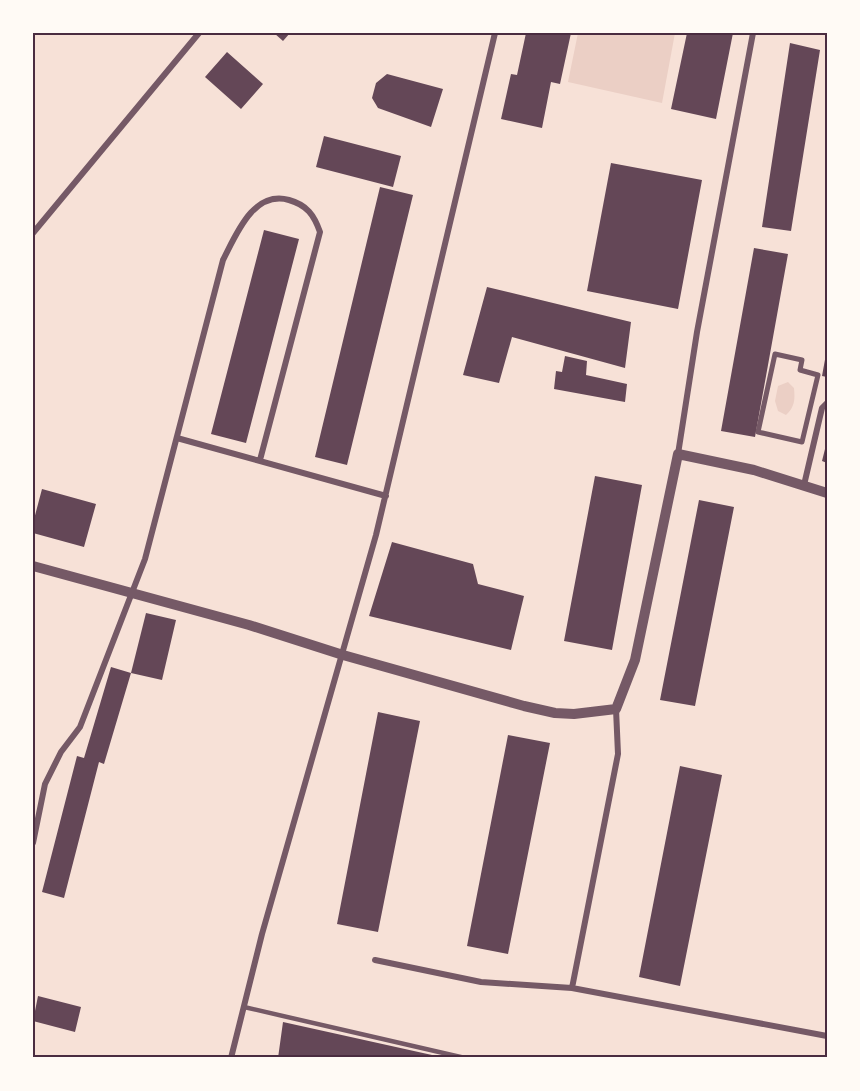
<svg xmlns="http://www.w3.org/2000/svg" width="860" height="1091" font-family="Figtree,sans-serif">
<rect width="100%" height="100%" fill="#f7e1d7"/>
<path fill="#ebcfc5" d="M578,33H675L662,103L568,82Z
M788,382L794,388C795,399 795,407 786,415L778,411L775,401L778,386Z"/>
<path fill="#644757" d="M274,33H290L283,41Z
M526,33H571L560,84L551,82L542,128L501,119L511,74L517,75Z
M687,33H733L716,119L671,109Z
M790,43L820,50L791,231L762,227Z
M227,52L263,84L241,109L205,77Z
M387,74L443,89L431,127L378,108L372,98L376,83Z
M324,136L401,156L393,187L316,167Z
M611,163L702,180L678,309L587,291Z
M380,187L413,195L347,465L315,457Z
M264,230L299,239L246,443L211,434Z
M754,248L788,254L755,437L721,431Z
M487,287L631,322L625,368L512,337L499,383L463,375Z
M826,354H827V377L822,376Z
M565,356L587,361L586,375L627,384L625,402L554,389L556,371L562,372Z
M826,445H827V463L822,461Z
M595,476L642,485L612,650L564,641Z
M42,489L96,504L84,547L33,533V523Z
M699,500L734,507L695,706L660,700Z
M392,542L473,564L478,584L524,596L511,650L369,616Z
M146,613L176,620L162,680L131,673Z
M111,667L131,673L104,764L99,762L64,898L42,892L77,756L84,758Z
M378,712L420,721L378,932L337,924Z
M508,735L550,743L508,954L467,946Z
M680,766L722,775L680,986L639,977Z
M38,996L81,1007L75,1032L33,1021Z
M283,1022L441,1057V1058H278Z"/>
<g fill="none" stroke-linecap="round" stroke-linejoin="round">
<path stroke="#755966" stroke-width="4.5" d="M244,1007L465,1058"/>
<path stroke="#755966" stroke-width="5" d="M775,354L802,360L800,370L818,375L802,442L758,432Z"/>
<path stroke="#755966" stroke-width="6" d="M33,233L199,33
M177,438L386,496
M678,454L697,332L753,33
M804,485L822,408L827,403
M33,843L45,784L61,752L80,727L145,559L223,260C236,235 253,190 289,200C307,205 314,215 320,232L260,460
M375,960L481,982L572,988L827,1036
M572,988L618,754L616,709
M231,1058L262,934L376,535L495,33"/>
<path stroke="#755966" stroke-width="10" d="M33,566L249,625L343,655L524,706L555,713L574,714L616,709L635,660L678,454L754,470L827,493"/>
</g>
<rect width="860" height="1091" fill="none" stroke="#fffaf5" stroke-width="69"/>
<rect x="34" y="34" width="792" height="1022" fill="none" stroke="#4a2c40" stroke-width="2"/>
</svg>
